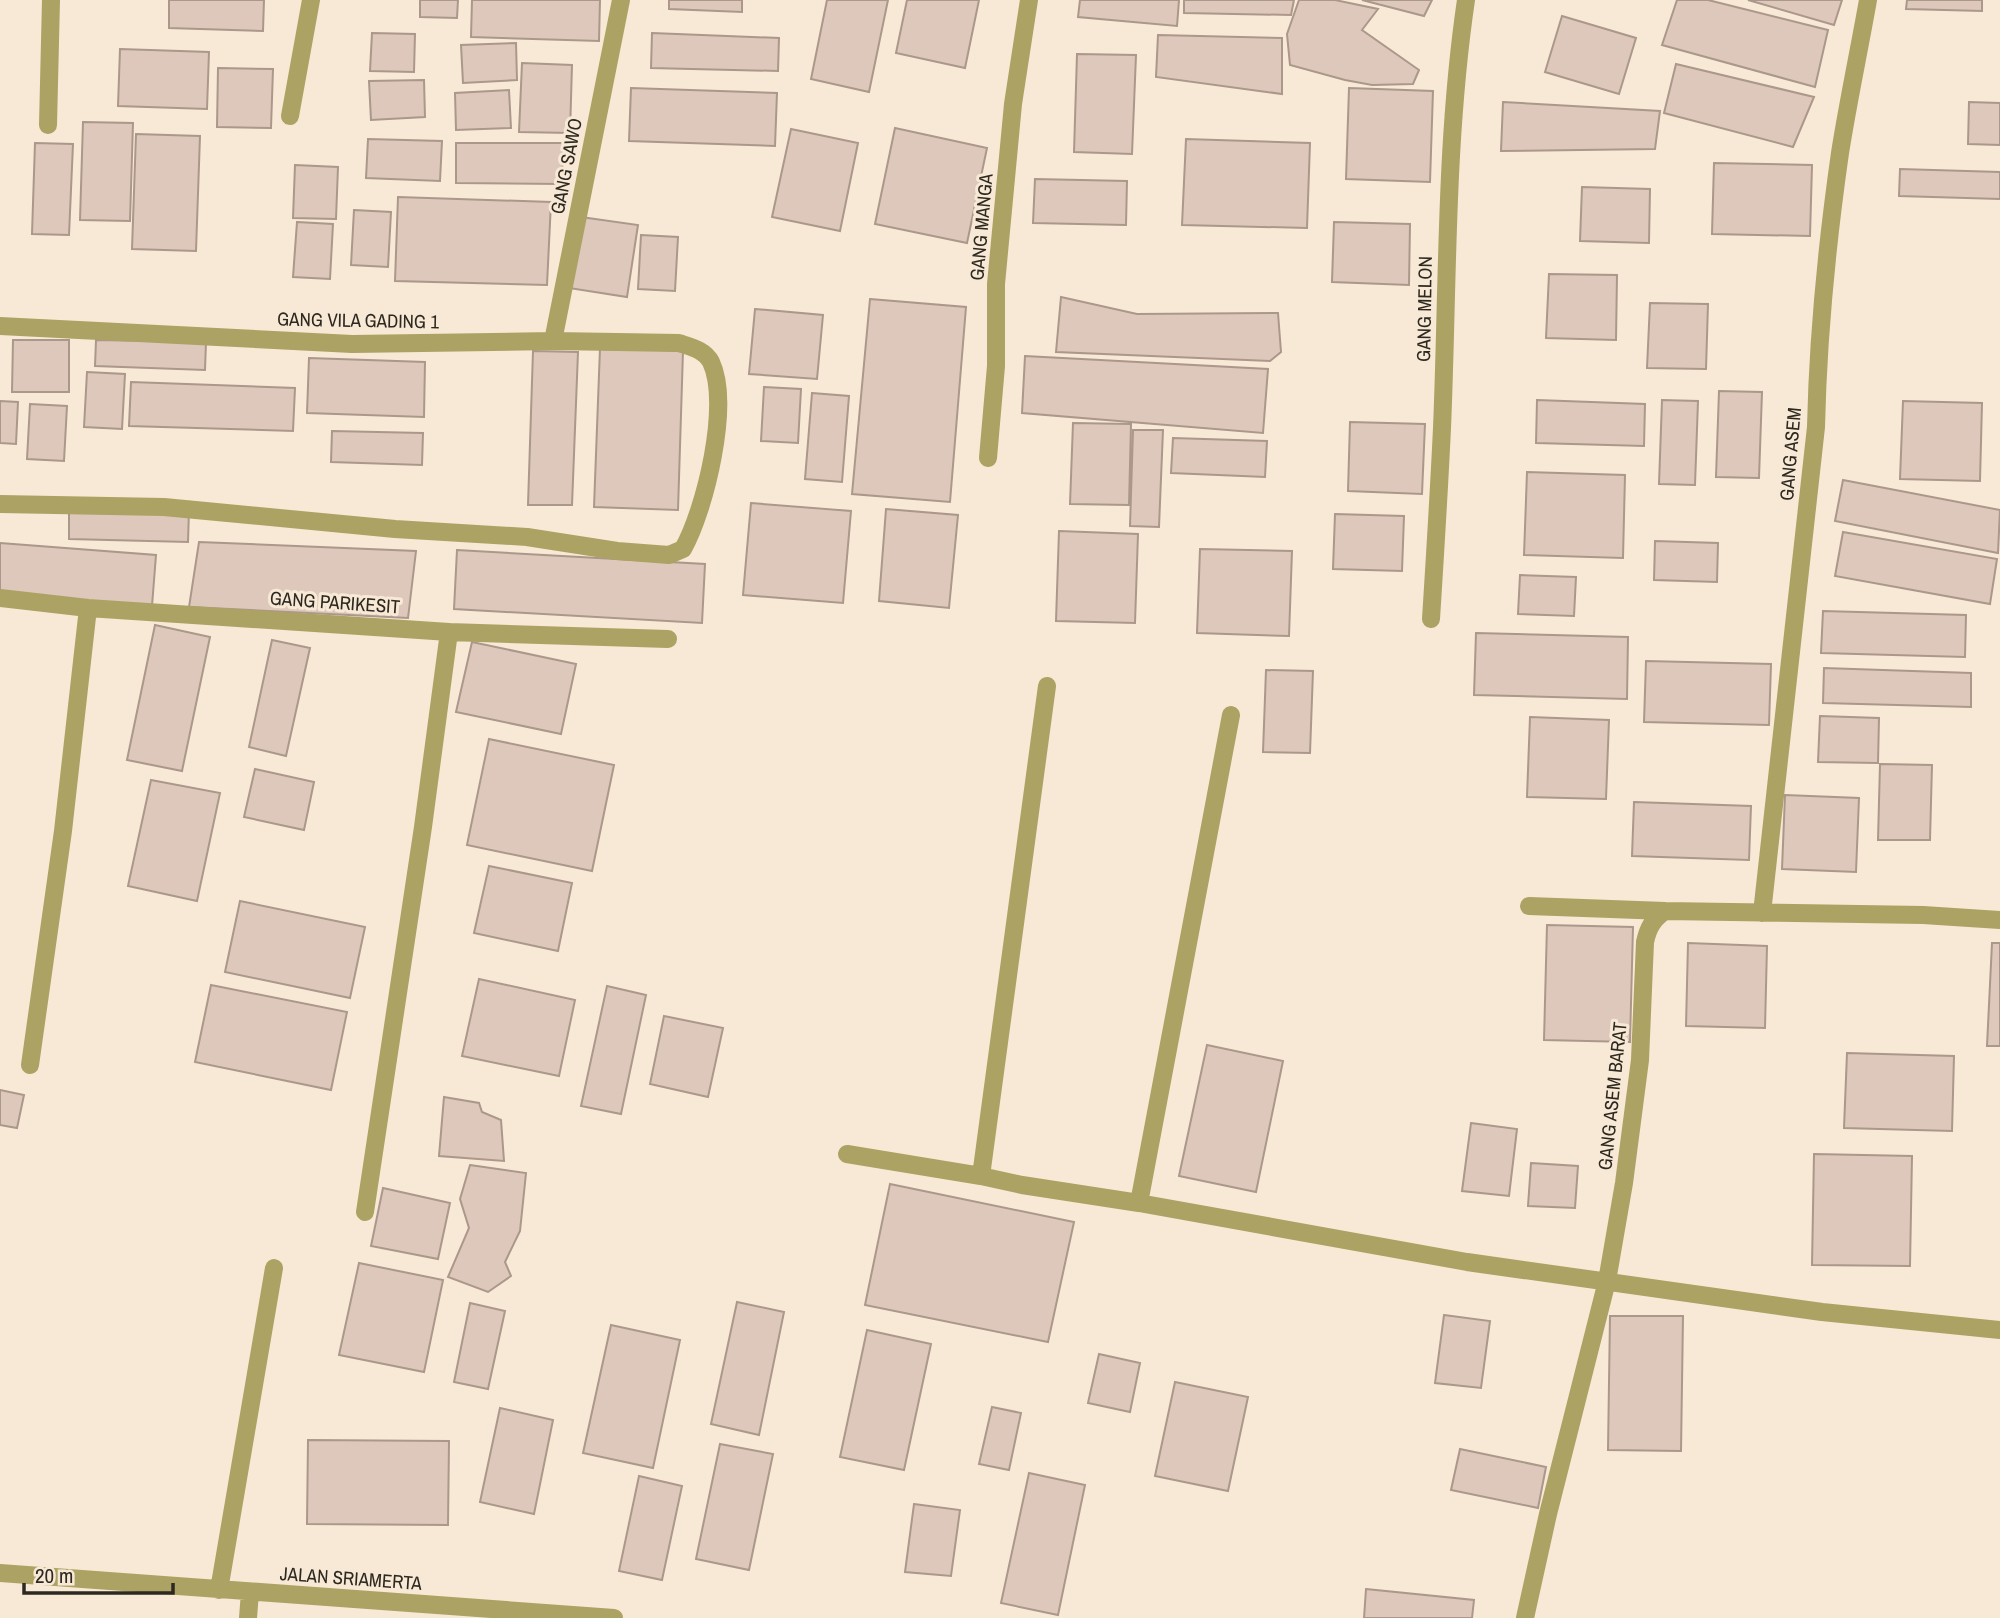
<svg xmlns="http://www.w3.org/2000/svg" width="2000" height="1618" font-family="'Archivo Narrow',sans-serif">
<rect width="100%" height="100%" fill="#f7e9d5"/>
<path fill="#dec8bb" stroke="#ac978b" stroke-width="2" d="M169,0H264L263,31L169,28Z
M420,0H458L457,18L420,17Z
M472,0H600L599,41L471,37Z
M669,0H742V12L669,9Z
M827,0H888L869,92L811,79Z
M907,0H979L965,68L896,53Z
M1080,0H1179L1177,26L1078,17Z
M1184,0H1294L1291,15L1184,13Z
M1299,0H1335L1378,9L1362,30L1419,70L1413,84L1372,85L1345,80L1290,65L1287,34Z
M1362,0H1432L1424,16Z
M1677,0H1708L1828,30L1815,87L1662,45Z
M1748,0H1842L1834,25Z
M1907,0H1982V11L1906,9Z
M1562,16L1636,38L1619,94L1545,72Z
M372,33L415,34L414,72L370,71Z
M652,33L779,38L778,71L651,68Z
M1158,35L1282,38V94L1156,77Z
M516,43L517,80L463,83L461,45Z
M120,49L209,52L207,109L118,106Z
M1077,54L1136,55L1132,154L1074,152Z
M522,63L572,65L570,133L519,132Z
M1676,64L1814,97L1793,147L1664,113Z
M218,68L273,69L271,128L217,127Z
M424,80L425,117L371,120L369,81Z
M631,88L777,93L775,146L629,141Z
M1349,88L1433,91L1430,182L1346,179Z
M509,90L511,128L456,130L455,93Z
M1503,102L1660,111L1655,149L1501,151Z
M1969,102L2000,103V145L1968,144Z
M83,122L133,123L130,221L80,220Z
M895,128L987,148L967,243L875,224Z
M791,129L858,143L840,231L772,217Z
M136,134L200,136L196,251L132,249Z
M368,139L442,141L440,181L366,178Z
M1186,139L1310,143L1307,228L1182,225Z
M35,143L73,144L69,235L32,234Z
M456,143H563L562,184L456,183Z
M1714,163L1812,165L1810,236L1712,234Z
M295,165L338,167L336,219L293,218Z
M1900,169L2000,172V199L1899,196Z
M1035,179L1127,181L1126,225L1033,223Z
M1582,187L1650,189L1649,243L1580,241Z
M398,197L551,202L547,285L395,281Z
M354,210L391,212L388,267L351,265Z
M581,217L638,225L627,297L569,288Z
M297,222L333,224L330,279L293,277Z
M1334,222L1410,224L1409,285L1332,282Z
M641,235L678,237L675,291L638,289Z
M1549,274L1617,275L1616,340L1546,338Z
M1061,297L1137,314L1278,313L1281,352L1270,361L1056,352Z
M870,299L966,307L950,502L852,494Z
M1650,303L1708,304L1706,369L1647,368Z
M755,309L823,315L817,379L749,374Z
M13,340H69V392H12Z
M96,340L206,342L205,370L95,366Z
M600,348L683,351L678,510L594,507Z
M533,351L578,352L572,505H528Z
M1025,356L1268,369L1263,433L1022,413Z
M309,358L425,362L424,417L307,413Z
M87,372L125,374L122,429L84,427Z
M131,382L295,388L293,431L129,426Z
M764,387L801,389L798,443L761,441Z
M1719,391L1762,392L1759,478L1716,477Z
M812,393L849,396L842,482L805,479Z
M1537,400L1645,404L1644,446L1536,443Z
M1662,400L1698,401L1695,485L1659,484Z
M0,401L18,402L16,444L0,443Z
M1903,401L1982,403L1980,481L1900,479Z
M30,404L67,406L64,461L27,459Z
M1350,422L1425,424L1422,494L1348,491Z
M1073,423L1131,424L1129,505L1070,504Z
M1133,430H1163L1159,527L1130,526Z
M332,431L423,433L422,465L331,462Z
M1173,438L1267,441L1265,477L1171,473Z
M1527,472L1625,475L1623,558L1524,555Z
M1843,480L2000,510L1998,553L1835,521Z
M751,503L851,511L843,603L743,595Z
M69,507L189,510L188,542L69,539Z
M886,509L958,515L949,608L879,601Z
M1335,514L1404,516L1402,571L1333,569Z
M1059,531L1138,534L1135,623L1056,621Z
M1843,532L1997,559L1990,604L1835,576Z
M1655,541L1718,543L1717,582L1654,580Z
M199,542L416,551L408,618L189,607Z
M0,543L156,555L152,606L0,594Z
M1200,549L1292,551L1289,636L1197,633Z
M457,550L705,564L702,623L454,609Z
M1520,575L1576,577L1574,616L1518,614Z
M1823,611L1966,615L1965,657L1821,653Z
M155,625L210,637L182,771L127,760Z
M1476,633L1628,637L1627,699L1474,695Z
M272,640L310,648L286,756L249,747Z
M472,642L576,664L561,734L456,712Z
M1646,661L1771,664L1769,725L1644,722Z
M1824,668L1971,673V707L1823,703Z
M1266,670L1313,671L1310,753L1263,752Z
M1820,716L1879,718L1878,763L1818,762Z
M1530,717L1609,720L1606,799L1527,797Z
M489,739L614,765L592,871L467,845Z
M1880,764L1932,765L1930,840H1878Z
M255,769L314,782L304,830L244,817Z
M151,780L220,793L197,901L128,886Z
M1785,795L1859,798L1856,872L1782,869Z
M1634,802L1751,806L1749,860L1632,856Z
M489,866L572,883L558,951L474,933Z
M240,901L365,927L350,998L225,972Z
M1547,925L1633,927L1630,1042L1544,1040Z
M1688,943L1767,946L1765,1028L1686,1026Z
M1992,943H2000V1046H1987Z
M479,979L575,1000L559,1076L462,1056Z
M211,985L347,1012L331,1090L195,1062Z
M607,986L646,995L621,1114L581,1106Z
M664,1016L723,1028L708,1097L650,1084Z
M1207,1045L1283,1061L1256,1192L1179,1176Z
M1847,1053L1954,1056L1952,1131L1844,1128Z
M0,1090L24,1095L17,1128L0,1125Z
M444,1097L479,1103L482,1112L501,1120L504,1161L439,1156Z
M1471,1123L1517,1129L1509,1196L1462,1191Z
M1814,1154L1912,1156L1910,1266L1812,1265Z
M1531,1163L1578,1166L1575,1208L1528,1206Z
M470,1165L526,1173L520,1231L505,1262L511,1276L488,1292L448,1277L469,1228L460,1199Z
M890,1184L1074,1222L1048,1342L865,1305Z
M383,1188L450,1203L438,1259L371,1246Z
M359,1263L443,1280L424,1372L339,1355Z
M737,1302L784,1312L759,1435L711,1424Z
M470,1303L505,1311L488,1389L454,1382Z
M1444,1315L1490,1321L1481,1388L1435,1383Z
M1610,1316H1683L1681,1451L1608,1450Z
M611,1325L680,1340L653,1468L583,1453Z
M867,1330L931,1344L904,1470L840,1457Z
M1099,1354L1140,1363L1130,1412L1088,1403Z
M1175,1382L1248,1397L1228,1491L1155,1476Z
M992,1407L1021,1413L1009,1470L979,1464Z
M500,1408L553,1420L534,1514L480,1502Z
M308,1440L449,1441L448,1525L307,1524Z
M720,1444L773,1454L749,1570L696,1559Z
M1460,1449L1546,1467L1538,1508L1451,1490Z
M1029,1473L1085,1485L1058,1615L1001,1603Z
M639,1476L682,1486L662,1580L619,1571Z
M914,1504L960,1510L951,1576L905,1572Z
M1366,1589L1474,1600L1472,1618H1364Z"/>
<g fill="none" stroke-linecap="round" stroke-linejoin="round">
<path stroke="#aca263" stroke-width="18" d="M290,116L311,0
M48,125L51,0
M0,326L352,344L553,341L679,343C691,347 705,350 711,362C731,404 705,510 683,549L669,555L617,551L527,537L395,529L164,507L0,504
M553,341L621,0
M988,458L996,366V284L1013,104L1029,0
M0,598L88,608L449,632L668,639
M1431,619C1435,556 1439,492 1442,428C1448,286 1445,142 1466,0
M1529,906L1665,911
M1762,913L1816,427C1818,335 1827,244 1840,153C1848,102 1859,51 1868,0
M30,1065L63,831L88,608
M847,1154L981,1176L1022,1185L1139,1203L1467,1262L1822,1312L2000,1330
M981,1176L1047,686
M1139,1203L1231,715
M365,1212L423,827L449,632
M0,1573L614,1618
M219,1590L274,1268
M248,1618L250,1592
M1525,1618L1548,1514L1607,1281L1624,1183L1640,1060L1645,942C1648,928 1653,919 1665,911L1923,915L2000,920"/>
</g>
<g text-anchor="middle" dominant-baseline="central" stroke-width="6" stroke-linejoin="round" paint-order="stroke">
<g font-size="19" fill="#2d2820" stroke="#f7e9d5">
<text transform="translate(566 166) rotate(-79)">GANG SAWO</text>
<text transform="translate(981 227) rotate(-85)">GANG MANGA</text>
<text transform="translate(1424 309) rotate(-89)">GANG MELON</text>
<text transform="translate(358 320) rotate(1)">GANG VILA GADING 1</text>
<text transform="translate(1790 454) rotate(-85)">GANG ASEM</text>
<text transform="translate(335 602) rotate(4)">GANG PARIKESIT</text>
<text transform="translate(1612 1096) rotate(-84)">GANG ASEM BARAT</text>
<text transform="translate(351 1578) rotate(4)">JALAN SRIAMERTA</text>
</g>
</g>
<path d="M24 1583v10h149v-10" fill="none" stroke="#2d2820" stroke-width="3.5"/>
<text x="35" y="1583" font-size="21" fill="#2d2820" stroke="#f7e9d5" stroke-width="5" paint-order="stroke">20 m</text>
</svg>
